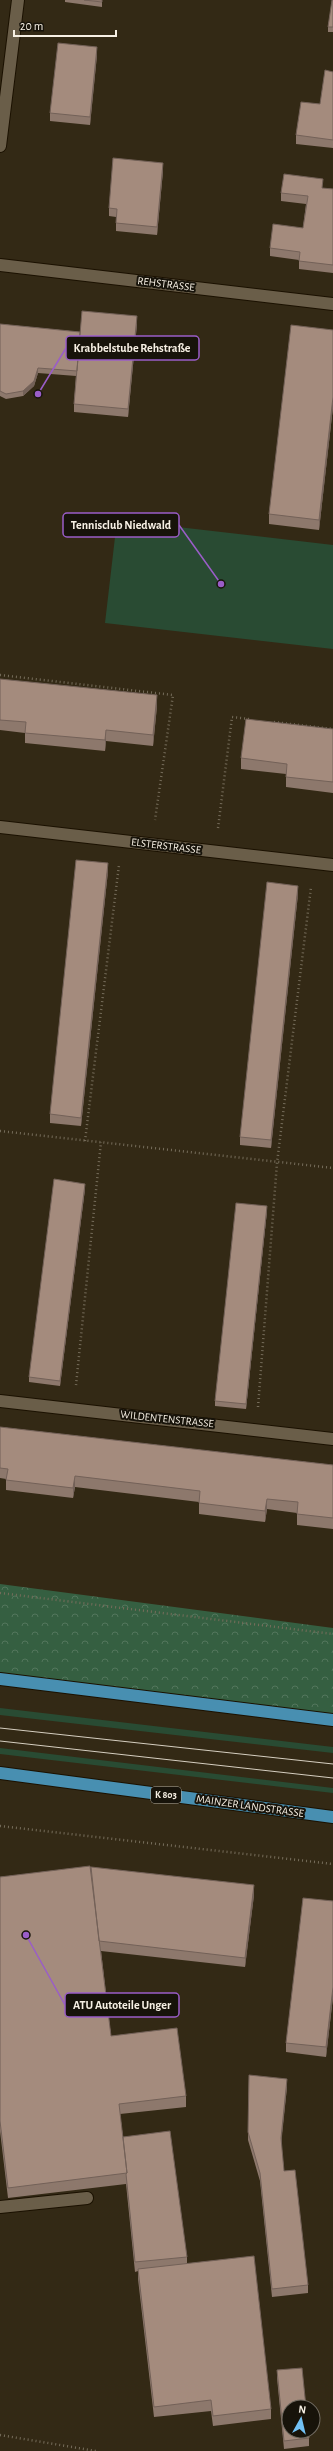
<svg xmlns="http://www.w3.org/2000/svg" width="333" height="2451" font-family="'Alegreya Sans',sans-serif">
<defs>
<pattern id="forest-crowns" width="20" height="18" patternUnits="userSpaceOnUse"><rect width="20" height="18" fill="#355f41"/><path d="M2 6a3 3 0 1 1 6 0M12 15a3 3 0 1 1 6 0" fill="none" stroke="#53765c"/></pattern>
</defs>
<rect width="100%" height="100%" fill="#332915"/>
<path fill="#294b33" d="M117,520L333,545V649L105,623Z
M0,1708L333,1747V1753L0,1715Z
M0,1748L333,1788V1793L0,1754Z"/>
<path fill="url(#forest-crowns)" d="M0,1584L333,1628V1720L0,1679Z"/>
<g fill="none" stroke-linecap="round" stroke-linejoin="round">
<g stroke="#1b1101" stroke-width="14">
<path id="service" d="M0,2207L87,2198"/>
</g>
<g stroke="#1b1101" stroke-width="14">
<path id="minor" d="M0,146L18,0
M0,265L333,304
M0,827L333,865
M0,1401L333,1439"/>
</g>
<g stroke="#1b1101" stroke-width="14">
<path id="primary" d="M0,1679L333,1720
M0,1773L333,1817"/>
</g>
<path stroke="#766d5b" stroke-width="2.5" stroke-dasharray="1 3" stroke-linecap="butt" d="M0,675L173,695L155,820
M274,722L333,729
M218,828L232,717L249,719
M0,1131L333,1168
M85,1141L119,865
M76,1385L101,1142
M258,1407L277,1163L311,887
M0,1593L333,1634
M0,1826L333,1864
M0,2435L96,2451"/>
<use href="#service" stroke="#6a5e49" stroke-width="12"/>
<use href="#minor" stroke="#6a5e49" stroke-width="12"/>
<use href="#primary" stroke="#488fb1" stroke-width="12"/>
<path stroke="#d6cfc1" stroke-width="1" d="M0,1728L333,1764
M0,1741L333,1778"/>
</g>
<path fill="#8d786c" d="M65,0H102V7L65,2Z
M333,0V32H328V27Z
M97,55L90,125L50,121V113Z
M333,72V148L296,144V135L320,104Z
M163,171L157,235L116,231V217L109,216V208Z
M323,188L333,189V273L299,269V260L270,256V248L303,228L306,204L281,201V193Z
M0,324L80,332L137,324L128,417L74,412V404L76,376L38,373L34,386L23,396L6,399L0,396Z
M333,330V407L319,530L269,524V514Z
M0,679L157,706L153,746L106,741L105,751L25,743V733L0,730Z
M333,729V793L286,787V774L241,769V758Z
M108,871L81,1126L50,1123V1114Z
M298,894L271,1148L240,1145V1137Z
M85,1189L60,1386L29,1382V1377Z
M267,1211L246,1409L215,1406V1401Z
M0,1427L333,1465V1529L297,1525V1513L267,1509L265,1522L199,1514V1502L75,1487L73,1498L6,1490V1479L0,1478Z
M91,1867L254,1895L245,1967L101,1951L111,2036L186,2096V2107L120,2114L123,2137L187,2257V2263L271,2409V2419L213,2426L211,2411L154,2417L138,2279V2271L135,2272L126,2184L8,2198L0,2131V1877Z
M333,1901V1997L326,2057L286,2052V2043Z
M249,2075L287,2087L281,2142L284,2171L308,2285V2293L272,2297L260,2181L248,2140Z
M277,2370L309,2438V2446L284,2449L277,2378Z"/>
<path fill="#736158" d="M97,47V55L90,125V117Z
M163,163V171L157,235V227Z
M137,316V324L128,417V409Z
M38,368V373L34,386L23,396V391Z
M333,397V407L319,530V520Z
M157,695V706L153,746V735Z
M106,730V741L105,751V740Z
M108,863V871L81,1126V1118Z
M298,886V894L271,1148V1140Z
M85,1184V1189L60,1386V1381Z
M267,1206V1211L246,1409V1404Z
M75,1476V1487L73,1498V1488Z
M267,1499V1509L265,1522V1511Z
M254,1885V1895L245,1967V1958Z
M333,1987V1997L326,2057V2047Z
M287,2079V2087L281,2146V2138Z"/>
<path fill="#a48b7d" stroke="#736158" d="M84,0H102V2Z
M332,0H333V27H328Z
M58,43L97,47L90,117L50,113Z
M325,70L333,72V140L296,135L301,102L320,104Z
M113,158L163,163L157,227L116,223L117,209L109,208Z
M284,174L323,179L322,188L333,189V265L299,261L300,252L270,248L273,224L303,228L308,196L281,193Z
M82,311L137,316L128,409L74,404Z
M0,324L80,332L77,371L38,368L34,381L23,391L6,394L0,391Z
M291,325L333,330V397L319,520L269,514Z
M0,679L157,695L153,735L106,730L105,740L25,733L26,722L0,720Z
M246,719L333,729V782L286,777L287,764L241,758Z
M76,860L108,863L81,1118L50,1114Z
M267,882L298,886L271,1140L240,1137Z
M54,1179L85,1184L60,1381L29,1377Z
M236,1203L267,1206L246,1404L215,1401Z
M0,1427L333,1465V1518L297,1514L298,1502L267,1499L265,1511L199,1503L200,1491L75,1476L73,1488L6,1480L8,1469L0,1468Z
M90,1866L111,2036L177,2028L186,2096L119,2104L127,2173L8,2188L0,2121V1877Z
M91,1867L254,1885L245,1958L99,1941Z
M303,1898L333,1901V1987L326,2047L286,2043Z
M249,2075L287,2079L281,2138L284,2171L295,2170L308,2285L272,2289L260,2173L248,2132Z
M170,2131L187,2257L135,2262L126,2174L127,2173L123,2137Z
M254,2256L271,2409L213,2416L211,2400L154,2407L138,2269Z
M302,2368L306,2407H289V2431H309V2438L284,2441L277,2370Z"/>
<g text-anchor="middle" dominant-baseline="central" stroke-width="4" stroke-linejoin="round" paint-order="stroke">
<rect fill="#17130a" stroke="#b4aea3" stroke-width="1" x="151" y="1787" width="30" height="16" rx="3"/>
<g font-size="10" font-weight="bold" fill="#f7f0e4">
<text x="166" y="1795">K 803</text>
</g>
<g font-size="11" fill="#f7f0e4" stroke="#17130a">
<text transform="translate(166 284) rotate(7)">REHSTRASSE</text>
<text transform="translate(166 846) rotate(7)">ELSTERSTRASSE</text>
<text transform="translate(167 1419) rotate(6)">WILDENTENSTRASSE</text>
<text transform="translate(250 1806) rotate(8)">MAINZER LANDSTRASSE</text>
</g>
</g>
<path fill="none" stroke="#9a5dc8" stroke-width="1.5" d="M38 394L66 348M221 584L179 525M26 1935L65 2005"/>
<g fill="#9a5dc8" stroke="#17130a" stroke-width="1.5">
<circle cx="38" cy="394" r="4"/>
<circle cx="221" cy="584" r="4"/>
<circle cx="26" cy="1935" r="4"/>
</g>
<g fill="#17130a" stroke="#9a5dc8" stroke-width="1.5">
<rect x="66" y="336" width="133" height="24" rx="4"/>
<rect x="63" y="513" width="116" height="24" rx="4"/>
<rect x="65" y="1993" width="114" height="24" rx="4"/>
</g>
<g font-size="12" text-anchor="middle" font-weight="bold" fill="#f7f0e4">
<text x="132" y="352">Krabbelstube Rehstraße</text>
<text x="121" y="529">Tennisclub Niedwald</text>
<text x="122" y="2009">ATU Autoteile Unger</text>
</g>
<g transform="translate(301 2419) rotate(8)"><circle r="19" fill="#17130a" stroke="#716b61"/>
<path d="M0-3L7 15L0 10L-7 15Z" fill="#72c1f5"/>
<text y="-6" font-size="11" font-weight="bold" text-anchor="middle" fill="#f7f0e4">N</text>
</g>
<path d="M14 30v6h102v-6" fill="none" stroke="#f7f0e4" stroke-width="2"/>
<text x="20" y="30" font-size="12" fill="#f7f0e4" stroke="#17130a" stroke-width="3" paint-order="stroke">20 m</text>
</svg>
